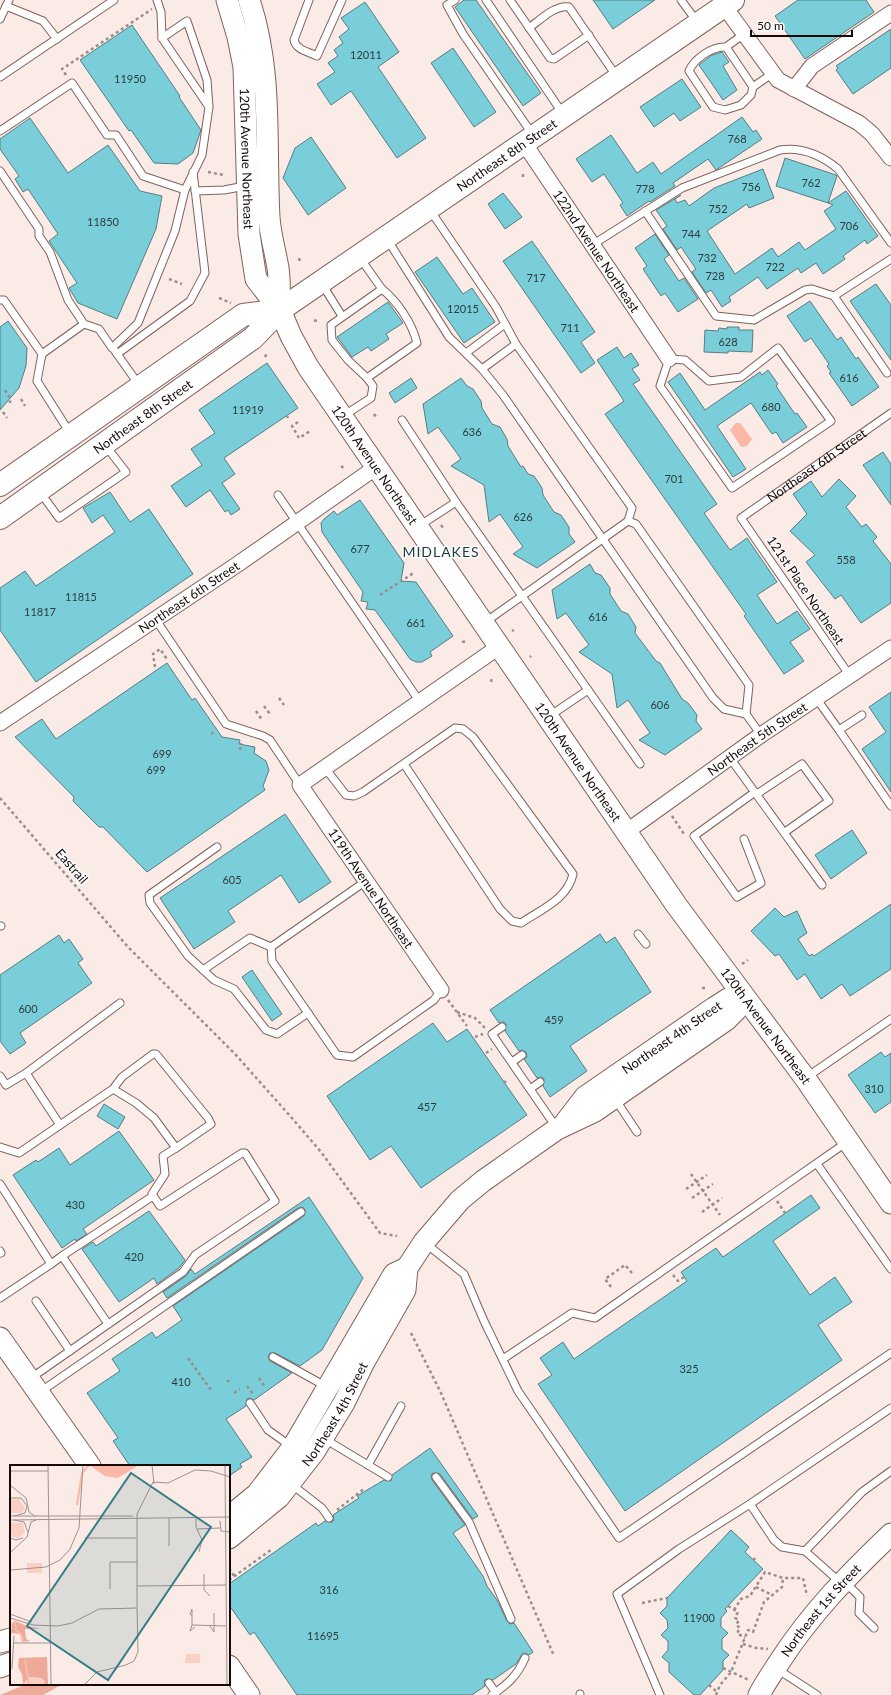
<svg xmlns="http://www.w3.org/2000/svg" width="891" height="1695" font-family="Lato,sans-serif">
<rect width="100%" height="100%" fill="#faebe7"/>
<path fill="#edaa99" d="M27,1684H63L43,1695H0Z"/>
<path fill="#fcb8a6" d="M736,423H740L752,439L747,446L741,447L730,430Z"/>
<path fill="#79ced9" stroke="#577d82" d="M464,0H476L541,93L523,106L455,7Z
M593,0H655L613,29Z
M798,0H866L874,12L805,59L775,16Z
M365,2L399,52L378,67L426,138L397,158L351,91L331,105L317,84L335,72L328,63L338,56L334,50L343,43L339,37L349,29L341,18Z
M132,25L180,96L179,97L201,130L193,153L178,164L154,163L131,130L129,131L80,60Z
M891,29V68L853,94L836,70L838,68L836,66Z
M453,48L496,112L474,127L431,63Z
M722,52L729,62L723,66L737,90L723,100L699,65L712,55Z
M682,79L701,107L680,121L674,113L654,127L640,107Z
M742,117L753,132L756,130L762,139L716,170L708,159L673,183L675,186L650,202L649,201L627,216L620,205L623,203L604,174L592,182L576,159L611,135L637,173L653,162L661,174Z
M30,118L68,173L108,145L140,191L162,196L156,229L117,319L78,303L69,288L77,283L49,241L58,234L28,189L23,192L15,179L19,176L0,149V139Z
M311,137L346,188L308,215L283,178L295,148Z
M785,158L836,175L837,176L828,203L776,186Z
M763,169L774,198L749,208L747,204L707,231L735,274L772,248L778,257L799,242L805,250L836,229L824,211L833,205L828,203L846,191L878,236L867,244L865,240L843,256L845,259L823,274L816,263L801,273L798,268L767,289L758,277L729,297L731,301L722,307L711,290L706,293L692,272L696,269L681,247L677,250L663,229L667,226L656,210L681,195L675,199L677,203L685,200L689,206L714,188Z
M503,193L522,217L505,229L488,204Z
M655,234L669,255L664,259L679,281L684,278L698,299L678,312L665,293L661,296L643,269L647,266L635,248Z
M532,241L595,332L581,342L595,363L581,373L503,261Z
M437,257L463,294L472,288L495,322L464,343L415,272Z
M876,284L891,305V360L850,301Z
M810,301L837,340L841,337L856,359L858,357L879,387L852,406L829,373L831,372L827,366L829,364L811,338L805,342L787,316Z
M388,302L403,323L386,334L389,339L371,351L368,347L352,357L337,337Z
M8,321L27,348L26,366L19,388L0,410V327Z
M727,327H739V330H753L752,352L728,351V353L704,352L705,330L718,331L719,328L727,329Z
M617,347L624,358L631,353L639,365L632,369L640,380L633,384L717,504L704,513L730,550L747,538L777,582L757,595L777,624L797,611L810,629L790,642L804,661L784,674L744,616L746,614L605,414L624,401L597,360Z
M267,363L298,408L224,458L235,474L222,483L240,509L231,515L228,510L225,512L210,490L186,507L171,486L202,465L191,449L215,433L199,410Z
M768,370L778,384L776,386L795,414L797,413L807,427L783,443L776,432L772,434L751,403L717,426L746,469L733,477L668,382L680,373L705,410L760,372L762,375Z
M411,378L417,388L395,403L389,393Z
M461,378L467,386L473,389L481,401L482,408L492,424L500,427L507,439L508,446L521,467L523,466L528,474L534,476L542,488L543,495L554,512L561,515L569,527V534L575,542L537,568L513,554L523,547L500,514L489,522L484,485L451,466L461,459L438,427L428,434L423,404Z
M883,452L891,464V505L863,465Z
M839,479L856,496L846,507L862,527L866,524L877,537L873,541L891,564V603L861,623L841,595L835,599L806,562L815,555L790,531L807,514L793,494L811,481L822,497Z
M110,492L130,522L149,509L193,574L36,682L0,630V588L25,571L36,586L115,532L103,515L92,523L83,508Z
M360,500L404,563L401,581L416,582L453,636L430,652L432,656L422,662H416L410,659L375,610L366,609L368,602L361,601L363,592L322,532L321,523L324,519L334,511L337,515Z
M590,564L595,573L601,575L610,588V594L621,611L628,614L636,627L635,633L656,661L660,663L682,699L688,703L697,715L696,721L702,729L665,755L639,740L650,733L628,700L617,708L612,674L579,652L589,645L566,613L557,619L552,590Z
M167,663L192,700L195,698L222,737L240,740L239,744L255,747L254,753L266,761L269,770L263,786L265,790L147,872L103,827H99L73,801L74,797L15,737L42,719L56,739Z
M891,692V792L862,749L886,732L869,707Z
M285,814L331,882L299,903L281,875L228,911L235,922L194,949L160,898Z
M852,830L867,853L831,879L815,855Z
M891,904V969L850,996L842,984L821,999L805,974L797,980L779,954L775,956L751,931L775,908L784,917L797,911L807,933L798,939L809,956L812,954L814,956Z
M600,934L606,943L615,937L651,992L570,1046L587,1071L550,1097L543,1086L544,1079L542,1077L537,1078L524,1059L527,1057L526,1052L522,1050L519,1051L505,1031L506,1024L504,1022L499,1023L490,1010Z
M59,935L64,943L69,939L83,959L78,963L92,983L20,1033L26,1043L10,1054L0,1041V975Z
M252,970L282,1014L272,1021L242,977Z
M433,1023L447,1042L467,1029L527,1115L421,1188L391,1146L370,1160L327,1096Z
M881,1052L885,1057L891,1053V1102L875,1113L848,1075Z
M104,1104L125,1117L118,1129L97,1116Z
M119,1131L154,1180L83,1229L87,1234L76,1241L75,1239L62,1248L13,1175L36,1160L38,1162L59,1148L70,1165Z
M811,1195L820,1208L773,1241L810,1295L835,1277L852,1302L818,1325L842,1360L625,1511L538,1384L552,1375L540,1358L563,1342L574,1359L687,1281L681,1272L716,1248L723,1257Z
M309,1197L363,1278L322,1350L300,1366L275,1353H270L268,1357L270,1361L292,1373L254,1400L250,1398L247,1399L246,1406L226,1419L252,1457L240,1464L242,1467L229,1476V1466H130L113,1441L118,1438L87,1393L120,1371L112,1359L152,1332L156,1338L182,1320L173,1306L304,1216L305,1210L303,1207L298,1208L167,1298L163,1292L186,1276L191,1269L195,1274Z
M149,1211L185,1260L179,1268L157,1284L154,1278L119,1302L82,1249L93,1242L96,1246Z
M430,1448L478,1516L473,1519L440,1474L433,1473L431,1475L432,1480L465,1525L453,1533L483,1576L487,1586L497,1600L507,1621L510,1624L514,1623L533,1652L529,1655L525,1653L522,1654L516,1664L493,1680L486,1679L484,1681L485,1686L472,1695H297L254,1632L250,1635L229,1605V1584L316,1523L318,1526L325,1521L332,1522L334,1520L333,1515L359,1498L357,1496L384,1480L391,1481L392,1475Z
M731,1530L749,1547L745,1552L763,1569L725,1609L727,1611L721,1618V1627L728,1633L722,1639V1649L729,1655L723,1661V1670L700,1695H694L669,1672V1663L662,1657L668,1650V1641L661,1635L668,1628L667,1620L660,1613L667,1606V1598Z"/>
<g fill="none" stroke-linecap="round" stroke-linejoin="round">
<g stroke="#806159" stroke-width="9">
<g id="lane">
<path d="M157,0L161,12L162,38"/>
<path d="M309,0L294,40C296,50 309,52 317,56L342,0"/>
<path d="M455,0L447,5L463,34L533,135"/>
<path d="M486,0L563,114"/>
<path d="M510,0L550,58L554,59L589,35"/>
<path d="M681,0L698,23"/>
<path d="M6,6L43,21L57,39"/>
<path d="M0,19L9,0"/>
<path d="M529,28C540,20 556,4 569,7L617,77"/>
<path d="M744,34L726,47C712,46 694,59 689,71L713,107L725,110L741,105L751,95L753,87L773,73"/>
<path d="M726,47L753,87"/>
<path d="M0,77L114,0"/>
<path d="M0,131L72,83L107,135H116L143,176L185,190L202,155L209,107L162,38L187,21L207,80L209,107"/>
<path d="M0,171L39,229V236L50,252L68,300L84,324L99,329L112,348L138,323L175,231L185,190"/>
<path d="M195,191L224,190L245,186"/>
<path d="M430,210L496,307L516,344L632,508L628,521"/>
<path d="M645,211L716,316L754,320L805,290L812,289L834,296"/>
<path d="M387,239L449,337L482,369L503,395L713,698L724,709L746,714"/>
<path d="M592,245L682,188L780,150C801,147 821,155 838,169L891,243"/>
<path d="M360,258L382,289L331,325L332,340L348,360L367,378"/>
<path d="M322,284L342,316"/>
<path d="M0,300H4L42,354L37,381L70,433"/>
<path d="M778,348L831,421L732,488L660,386L669,359L685,360L709,381L741,377Z"/>
<path d="M115,351L139,385"/>
<path d="M466,353L505,324"/>
<path d="M42,354L84,324"/>
<path d="M117,354L190,301L205,273L193,172"/>
<path d="M482,369L516,344"/>
<path d="M887,373L834,296L891,259"/>
<path d="M343,416L371,398L373,386L367,378L417,343C412,323 398,302 382,289"/>
<path d="M402,420L456,502L640,764"/>
<path d="M40,492L59,518L126,472L105,445"/>
<path d="M278,495L420,702"/>
<path d="M419,526L456,502"/>
<path d="M156,620L226,724L263,736L270,740L300,785"/>
<path d="M484,623L628,521L636,524L749,685L746,714L761,735"/>
<path id="s1" d="M850,676L741,518L891,413"/>
<path d="M816,698L839,730L862,715"/>
<path d="M548,717L588,690"/>
<path d="M839,730L891,806"/>
<path d="M730,758L822,885"/>
<path d="M325,768L346,795L354,796L363,792L455,728L463,729L473,737L573,874C568,899 540,910 521,923L512,921L500,909L404,764"/>
<path d="M757,794L802,764L829,801L785,832"/>
<path d="M744,839L761,883L737,897L694,836L755,792"/>
<path d="M217,847L149,895L150,903L188,956L214,980L234,989L266,1030L277,1034L308,1013"/>
<path d="M366,881L271,947L272,961L337,1055L353,1057L434,1000L441,990"/>
<path d="M0,926H1"/>
<path d="M638,934L646,944"/>
<path d="M203,970L250,938L271,947"/>
<path d="M502,1027L492,1034L556,1127"/>
<path d="M512,1062L522,1055"/>
<path d="M0,1076L6,1085L26,1073"/>
<path d="M807,1077L891,1019"/>
<path d="M530,1089L540,1082"/>
<path d="M615,1099L637,1132"/>
<path d="M60,1125L113,1089L122,1077L153,1054H156L208,1118L211,1124L176,1148L154,1118L136,1103L113,1089"/>
<path d="M0,1147L19,1153L60,1125L26,1073L120,1003"/>
<path d="M817,1164L891,1269"/>
<path d="M0,1184L51,1264L0,1298"/>
<path d="M425,1243L464,1274L484,1321L518,1391L619,1538L891,1353"/>
<path d="M0,1251L1,1253"/>
<path d="M62,1256L153,1196"/>
<path d="M51,1264L62,1256L108,1324"/>
<path d="M36,1301L70,1351"/>
<path d="M273,1357L327,1387"/>
<path d="M503,1359L572,1313L595,1318L847,1142"/>
<path d="M31,1378L183,1272L195,1255L275,1201L245,1153H242L160,1206L152,1194L165,1174L163,1156L176,1148"/>
<path d="M40,1392L301,1212"/>
<path d="M250,1403L268,1430L292,1447"/>
<path d="M323,1438L388,1477"/>
<path d="M368,1465L401,1406"/>
<path d="M436,1477L469,1522L511,1619"/>
<path d="M291,1484L322,1508L329,1518"/>
<path d="M750,1504L774,1540L782,1547L805,1551L862,1492L891,1471"/>
<path d="M805,1551L841,1583L852,1589L860,1597L859,1613L874,1628"/>
<path d="M777,1669L817,1695"/>
<path d="M489,1683L496,1693"/>
<path d="M580,1694V1695"/>
<path d="M492,1695C508,1684 517,1676 525,1658"/>
<path d="M660,1695L617,1594L679,1549L750,1504L891,1408"/>
</g>
</g>
<g stroke="#806159" stroke-width="17">
<g id="street">
<path d="M724,6L778,80L859,123L872,134L891,158"/>
<path d="M794,89L812,66L891,13"/>
<path id="s2" d="M524,143L669,359"/>
<path id="s3" d="M0,723L238,564L375,468"/>
<path id="s4" d="M626,832L761,735L891,648"/>
<path d="M441,990L300,785L500,646"/>
</g>
</g>
<g stroke="#806159" stroke-width="23">
<g id="secondary">
<path id="s5" d="M227,0L238,37L244,67L249,234L256,279L280,310L291,336L308,367L677,906L805,1078L891,1203"/>
<path d="M249,0C273,72 265,143 269,217C270,234 275,250 278,268C280,281 279,296 280,310"/>
<path id="s6" d="M565,1123L585,1097L714,1008L728,999L743,996"/>
<path d="M0,1338L90,1466"/>
<path d="M229,1517L257,1494L293,1447L394,1274L407,1268"/>
<path id="s7" d="M229,1538L279,1497L314,1452L344,1403L364,1362L405,1290L407,1268L424,1242L460,1200L483,1181L557,1129L595,1111L726,1020L736,1010L743,996"/>
<path d="M0,1642L11,1639"/>
<path d="M229,1666L249,1695"/>
<path d="M0,1667L11,1663"/>
<path id="s8" d="M759,1695C765,1683 773,1672 780,1661C811,1613 850,1573 891,1534"/>
</g>
</g>
<g stroke="#806159" stroke-width="24">
<g id="primary">
<path d="M0,485L243,315L280,310"/>
<path id="s9" d="M0,518L253,338L280,310L733,0"/>
</g>
</g>
<path stroke="#9b8e8a" stroke-width="2.5" stroke-dasharray="3 3" stroke-linecap="butt" d="M66,75L62,69L152,9
M208,172L224,175
M523,177V174
M299,261L300,257
M169,279L182,284
M219,298L231,303
M314,321L318,320
M265,357L267,353
M5,390L10,398V403
M21,399L25,406
M3,412L7,418
M374,414L376,417
M287,416L288,418
M298,422L292,426L299,438L310,431
M341,466L345,469
M441,525L444,529
M380,595L415,572
M512,631L514,630
M462,642L468,641
M530,657L531,656
M155,667L153,654L160,649L167,659
M491,682L492,678
M279,698L284,705
M264,706L270,714
M256,711L262,720
M211,734L216,731
M240,750L241,743
M0,798L128,947L235,1054L291,1117L321,1152L380,1233L397,1236
M672,816L684,834
M742,964L748,960
M702,988H707
M448,1000L467,1026
M457,1012L475,1018L486,1029
M475,1037L483,1034
M486,1053L492,1049
M504,1083L506,1081
M691,1174L720,1215
M686,1189L707,1175
M692,1198L713,1184
M777,1201L785,1213
M702,1212L722,1198
M673,1275L678,1281L684,1277
M611,1287L605,1279L625,1265L632,1273
M411,1333L441,1393L554,1656
M188,1358L211,1390
M259,1378L265,1387
M227,1382L232,1378
M247,1386L253,1394
M234,1393L240,1389
M337,1510L365,1488
M753,1560L757,1557
M229,1568L234,1576
M229,1580L271,1550
M756,1587L772,1595
M642,1603L667,1598
M728,1606L738,1612L735,1618L739,1620L736,1625L740,1628L737,1633L745,1638
M734,1610L741,1599L750,1596L765,1572L783,1578H803L807,1596
M743,1644L756,1648L768,1649
M723,1668L749,1680
M709,1685L717,1692
M716,1695L720,1685L731,1672L748,1630L753,1632L764,1602L782,1587L783,1578"/>
<use href="#lane" stroke="#fff" stroke-width="7"/>
<use href="#street" stroke="#fff" stroke-width="15"/>
<use href="#secondary" stroke="#fff" stroke-width="21"/>
<use href="#primary" stroke="#fff" stroke-width="22"/>
</g>
<g text-anchor="middle" dominant-baseline="central" stroke-width="3" stroke-linejoin="round" paint-order="stroke">
<g font-size="11" fill="#2f3b3c">
<text x="366" y="54">12011</text>
<text x="130" y="78">11950</text>
<text x="737" y="138">768</text>
<text x="811" y="182">762</text>
<text x="751" y="186">756</text>
<text x="645" y="188">778</text>
<text x="718" y="208">752</text>
<text x="103" y="221">11850</text>
<text x="849" y="225">706</text>
<text x="691" y="233">744</text>
<text x="707" y="257">732</text>
<text x="775" y="266">722</text>
<text x="715" y="275">728</text>
<text x="536" y="277">717</text>
<text x="463" y="308">12015</text>
<text x="570" y="327">711</text>
<text x="728" y="341">628</text>
<text x="849" y="377">616</text>
<text x="771" y="406">680</text>
<text x="248" y="409">11919</text>
<text x="472" y="431">636</text>
<text x="674" y="478">701</text>
<text x="523" y="516">626</text>
<text x="360" y="548">677</text>
<text x="846" y="559">558</text>
<text x="81" y="596">11815</text>
<text x="40" y="611">11817</text>
<text x="598" y="616">616</text>
<text x="416" y="622">661</text>
<text x="660" y="704">606</text>
<text x="162" y="753">699</text>
<text x="156" y="769">699</text>
<text x="232" y="879">605</text>
<text x="28" y="1008">600</text>
<text x="554" y="1019">459</text>
<text x="874" y="1088">310</text>
<text x="427" y="1106">457</text>
<text x="75" y="1204">430</text>
<text x="134" y="1256">420</text>
<text x="689" y="1368">325</text>
<text x="181" y="1381">410</text>
<text x="329" y="1589">316</text>
<text x="699" y="1617">11900</text>
<text x="323" y="1635">11695</text>
</g>
<g font-size="13" fill="#160a08" stroke="#fcfcfc">
<text stroke="none"><textPath href="#s9" startOffset="624">Northeast 8th Street</textPath></text>
<text stroke="none"><textPath href="#s5" startOffset="161">120th Avenue Northeast</textPath></text>
<text stroke="none"><textPath href="#s2" startOffset="130">122nd Avenue Northeast</textPath></text>
<text stroke="none"><textPath href="#s9" startOffset="175">Northeast 8th Street</textPath></text>
<text stroke="none"><textPath href="#s5" startOffset="503">120th Avenue Northeast</textPath></text>
<text stroke="none"><textPath href="#s1" startOffset="284">Northeast 6th Street</textPath></text>
<text transform="translate(806 590) rotate(56)">121st Place Northeast</text>
<text stroke="none"><textPath href="#s3" startOffset="227">Northeast 6th Street</textPath></text>
<text stroke="none"><textPath href="#s4" startOffset="161">Northeast 5th Street</textPath></text>
<text stroke="none"><textPath href="#s5" startOffset="863">120th Avenue Northeast</textPath></text>
<text transform="translate(72 866) rotate(49)">Eastrail</text>
<text transform="translate(371 888) rotate(56)">119th Avenue Northeast</text>
<text stroke="none"><textPath href="#s5" startOffset="1187">120th Avenue Northeast</textPath></text>
<text stroke="none"><textPath href="#s6" startOffset="138">Northeast 4th Street</textPath></text>
<text stroke="none"><textPath href="#s7" startOffset="165">Northeast 4th Street</textPath></text>
<text stroke="none"><textPath href="#s8" startOffset="105">Northeast 1st Street</textPath></text>
</g>
<g font-size="14" letter-spacing="1" fill="#1b3d41" stroke="#fcfcfc">
<text x="441" y="551">MIDLAKES</text>
</g>
</g>
<g transform="translate(10 1465)">
<rect width="220" height="220" fill="#faebe7"/>
<path d="M9,34L15,43L12,48H0V35ZM0,57L13,58L15,68L9,73L2,72ZM17,98H32V108H17ZM176,189H190V198H175ZM19,212L31,213L35,216L33,220H14Z" fill="#fad0c5"/>
<path d="M5,156L17,161L31,164H15L16,174L20,176L12,177L11,169L1,168L2,158ZM37,192L38,220H33L35,216L31,213L19,212L13,220L12,209L8,202L9,193Z" fill="#edaa99"/>
<path d="M79,0H129L108,13L95,11Z" fill="#fcb8a6"/>
<path fill="none" stroke="#fcb8a6" stroke-width="2" d="M67,40L72,8L79,0M5,157L6,165L11,169L13,176M15,194L19,220"/>
<path fill="none" stroke="#9f918e" stroke-width="1" d="M38,0L41,220M142,0L144,19M215,0L217,220M0,6H38M143,17L158,18L185,5L201,6L220,12M0,20L16,33L19,47L26,52M0,33H11L17,41L15,48L4,51M0,51H123M186,53V62L192,75L189,87M0,55L220,52M4,55L14,57L18,67M210,56L211,66L220,67M187,64L210,63M0,73L6,75L13,73M75,73H126M159,81V53M0,88L17,72L21,57L26,55M0,105L36,102L50,95L60,84L69,63L73,0M194,109V125L200,131M127,121L216,120M100,124V97H127M0,135V169M127,143V49L143,17M0,149L22,157M182,151L180,149L182,144V160M0,153L23,160L48,161L62,158L89,144L127,143M182,160L216,161M182,160L180,166L185,162M200,161L204,167V148M4,178H40M2,204L4,171M74,220L87,207L116,200L124,196L128,187L127,143"/>
<path fill="#377e87" fill-opacity="0.15" stroke="#377e87" stroke-width="2" d="M121,8L201,62L98,215L17,161Z"/>
<rect width="220" height="220" fill="none" stroke="#160a08" stroke-width="2"/>
</g>
<path d="M751 30v6h101v-6" fill="none" stroke="#160a08" stroke-width="2"/>
<text x="757" y="30" font-size="12" fill="#160a08" stroke="#fcfcfc" stroke-width="3" paint-order="stroke">50 m</text>
</svg>
